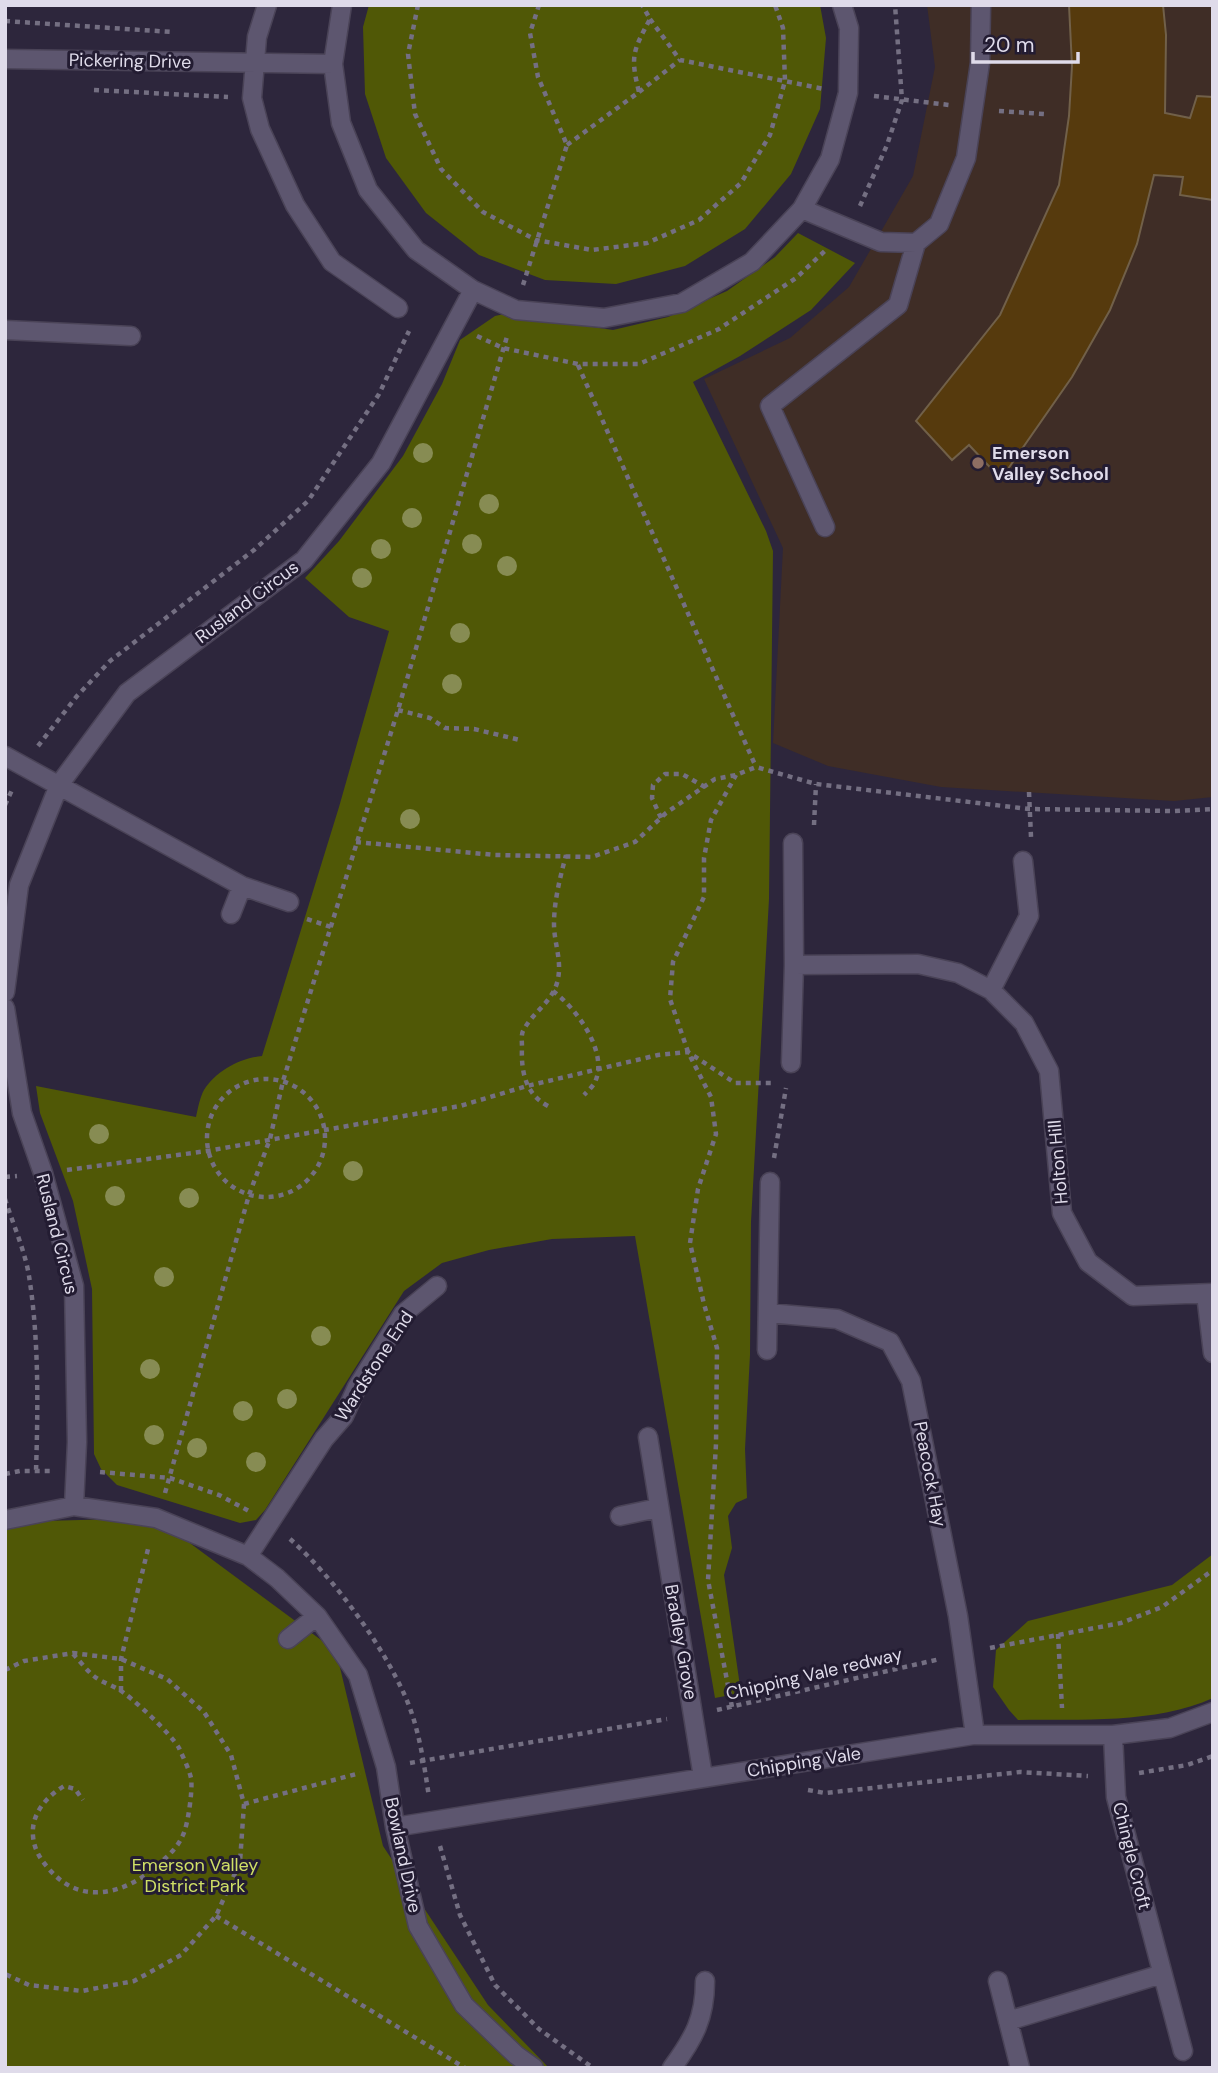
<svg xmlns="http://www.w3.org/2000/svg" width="1218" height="2073" font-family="'DM Sans',sans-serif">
<rect width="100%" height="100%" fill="#2d263c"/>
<path fill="#3f2d26" d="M927,5H1213V797L1174,801L941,787L828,766L773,743L783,548L704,379L790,338L849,287L913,176L935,67Z"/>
<path fill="#505806" d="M369,5H820L826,38L820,109L791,174L745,229L685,266L616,284L545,280L479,255L426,213L386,158L365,94L363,27Z
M798,233L855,263L811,310L740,356L693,382L766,531L773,551L769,899L751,1222L750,1355L745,1449L747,1498L736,1503L728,1516L732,1548L724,1575L741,1693L715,1698L635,1236L552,1239L489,1250L442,1263L404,1291L265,1510L256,1520L240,1523L117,1485L101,1469L94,1454L92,1289L73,1201L40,1113L36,1086L196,1117C198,1108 200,1097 204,1090C216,1071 240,1058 262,1056L339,807L389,631L349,617L305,578L339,541L403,456L442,384L460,340L495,316L504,314L613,330L668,317L727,291L775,257Z
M156,1518L336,1651L383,1846L488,2005L549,2068H5V1522Z
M1213,1554V1698C1157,1724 1079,1719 1018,1720L1009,1710L993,1687L996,1650L1028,1621L1172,1585Z"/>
<path fill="#563a0d" stroke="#716049" stroke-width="2" d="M1069,5H1163L1166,35L1165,113L1190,118L1197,96L1213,97V200L1180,195L1183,177L1154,175L1137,244L1110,310L1072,377L1001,479L969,445L952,460L916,421L1000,315L1059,185L1069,116L1072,66Z"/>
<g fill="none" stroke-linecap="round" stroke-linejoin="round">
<g stroke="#4a4357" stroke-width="21">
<path id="minor" d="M267,5L257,37L252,98L260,129L295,205L332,262L398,308
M342,5L333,64L341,123L368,190L416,250L473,290L516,310L604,318L682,303L752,262L802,209L830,159L848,93L849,28L842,5
M5,59L333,64
M802,209L881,242L916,243L939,224L966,158L980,63L981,5
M5,330L131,336
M825,527L770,406L898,305L916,243
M5,756L242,886L289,902
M231,914L242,886
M794,965L918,964L958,973L991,990L1024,1023L1049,1071L1062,1213L1088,1262L1133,1296L1213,1293
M991,990L1029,916L1023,861
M5,992L19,885L59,785L127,693L304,560L381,463L473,290
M5,1008L22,1113L43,1173L74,1286L77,1442L74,1506
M791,1063L794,965L793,843
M1206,1294L1213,1353
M768,1313L837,1319L890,1342L911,1381L958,1616L975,1735
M767,1350L770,1182
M648,1437L703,1777
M620,1516L658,1508
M5,1520L74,1506L156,1518L248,1556L277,1578L317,1616L358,1675L386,1767L395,1827L418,1926L464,2005L516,2055L534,2068
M248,1556L324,1439L344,1416L357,1387L403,1314L437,1286
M288,1639L317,1616
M1113,1735L1116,1797L1183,2051
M395,1827L973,1735H1113L1170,1728L1213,1712
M998,1981L1020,2068
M1008,2021L1162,1974
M672,2068C694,2038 705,2018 705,1981"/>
</g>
<path stroke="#746f82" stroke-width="4.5" stroke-dasharray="5 5" stroke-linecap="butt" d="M418,5L408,54L415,114L441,169L483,212L536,240L592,250L647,243L699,220L741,183L770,135L785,81L783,28L775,5
M650,19L680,60L824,89
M5,21L172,32
M94,90L228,97
M639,92L680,60
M874,96L949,105
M999,111L1044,114
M567,145L639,92C630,56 633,51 650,19L642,5
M860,206L887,145L902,100L895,5
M523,285L567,145L538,77L530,33L539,5
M477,336L503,348L578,364H639L719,329L796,278L828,248
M578,365L756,767
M398,710L430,718L445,728L474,729L520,740
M38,746L77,696L110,661L254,550L308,501L379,394L409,331
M1029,792L1031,837
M5,805L12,790
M661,818L652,798L653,785L665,774H682L705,787
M814,825L816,784
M356,842L495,855L592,857L635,842L666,813L715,779L736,775L756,767L816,784L1029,809L1174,811L1213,809
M307,919L331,927
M553,991C576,1008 609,1052 595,1082C593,1086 588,1091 584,1095
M207 1138a59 59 0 1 1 118 0a59 59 0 1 1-118 0Z
M548,1106C525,1094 521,1071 522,1047C522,1042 521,1035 523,1031C532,1013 551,1003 557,983C563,962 554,944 554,924C554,901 560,878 566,855
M774,1158L786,1088
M67,1170L207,1151L460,1106L527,1086L658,1055L688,1052L735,1083H772
M5,1177L17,1176
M5,1199C13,1224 25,1251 29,1276C39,1339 38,1408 36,1471
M100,1472L170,1478L219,1495L249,1511
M5,1474L20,1471H50
M165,1493L249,1195L270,1139L283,1081L398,710L508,333
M290,1539C333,1577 382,1644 405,1696C419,1727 424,1764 429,1797
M1058,1634L1062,1708
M990,1648L1121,1623L1162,1607L1213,1570
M73,1654C80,1661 87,1671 95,1677C102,1682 111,1685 118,1689C132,1697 171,1734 179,1748C183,1757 189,1769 191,1778C193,1789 188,1825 183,1835C178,1847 169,1855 160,1863C127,1894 81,1907 49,1869C40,1859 34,1849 33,1836C31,1814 46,1797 64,1786L75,1789L83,1800
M5,1670L24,1661L73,1653L121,1659L167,1679L204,1712L231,1755L244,1804L240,1862L216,1916L181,1955L134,1981L82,1991L29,1985L5,1974
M121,1691V1659L149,1545
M732,1707L708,1580L716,1444L717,1348L704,1304L690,1243L698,1189L716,1134L711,1097L688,1052L670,999L673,962L704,897V858L711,820L736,775
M717,1710L940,1659
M410,1763L667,1719
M1139,1773L1187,1765L1213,1756
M808,1790L825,1793L1020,1772L1088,1776
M244,1804L360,1773
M440,1846L460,1915L495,1985L539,2029L593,2068
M216,1916L465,2068"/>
<use href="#minor" stroke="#5d566f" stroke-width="18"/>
</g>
<g fill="#878c53">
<circle cx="423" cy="453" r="10"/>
<circle cx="489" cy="504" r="10"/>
<circle cx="412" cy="518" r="10"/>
<circle cx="472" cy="544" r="10"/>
<circle cx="381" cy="549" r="10"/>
<circle cx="507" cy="566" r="10"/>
<circle cx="362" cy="578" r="10"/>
<circle cx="460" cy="633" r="10"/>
<circle cx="452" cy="684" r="10"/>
<circle cx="410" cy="819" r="10"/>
<circle cx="99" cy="1134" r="10"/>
<circle cx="353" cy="1171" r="10"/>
<circle cx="115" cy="1196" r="10"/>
<circle cx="189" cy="1198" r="10"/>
<circle cx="164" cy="1277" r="10"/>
<circle cx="321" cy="1336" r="10"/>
<circle cx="150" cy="1369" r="10"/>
<circle cx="287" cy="1399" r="10"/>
<circle cx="243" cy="1411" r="10"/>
<circle cx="154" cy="1435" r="10"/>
<circle cx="197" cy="1448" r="10"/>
<circle cx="256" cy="1462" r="10"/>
</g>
<circle fill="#8d6e63" stroke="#231c32" stroke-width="2.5" cx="978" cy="463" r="7"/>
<g text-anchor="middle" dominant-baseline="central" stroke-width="6" stroke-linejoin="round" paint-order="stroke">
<g font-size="18" fill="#dfdbea" stroke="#231c32">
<text transform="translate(130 61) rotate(1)">Pickering Drive</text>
<text transform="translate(247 602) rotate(-37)">Rusland Circus</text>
<text transform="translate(1058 1162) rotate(-95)">Holton Hill</text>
<text transform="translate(57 1234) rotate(76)">Rusland Circus</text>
<text transform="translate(374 1366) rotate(-57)">Wardstone End</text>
<text transform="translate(930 1474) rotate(79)">Peacock Hay</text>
<text transform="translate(681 1642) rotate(80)">Bradley Grove</text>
<text transform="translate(814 1674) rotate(-13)">Chipping Vale redway</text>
<text transform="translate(804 1762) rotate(-9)">Chipping Vale</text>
<text transform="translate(403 1855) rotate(78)">Bowland Drive</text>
<text transform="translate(1132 1856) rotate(76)">Chingle Croft</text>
</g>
<g font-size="18" font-weight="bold" fill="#dfdbea" stroke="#231c32" text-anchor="start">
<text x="992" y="453">Emerson<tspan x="992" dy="21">Valley School</tspan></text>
</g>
<g font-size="18" fill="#d0e066" stroke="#231c32">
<text x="195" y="1865">Emerson Valley<tspan x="195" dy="21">District Park</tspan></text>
</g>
</g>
<rect width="1218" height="2073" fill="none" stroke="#dfdbea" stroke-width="14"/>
<path d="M973 52v10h105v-10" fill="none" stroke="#dfdbea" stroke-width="3.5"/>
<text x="984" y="52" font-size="21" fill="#dfdbea" stroke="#231c32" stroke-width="5" paint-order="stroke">20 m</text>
</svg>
